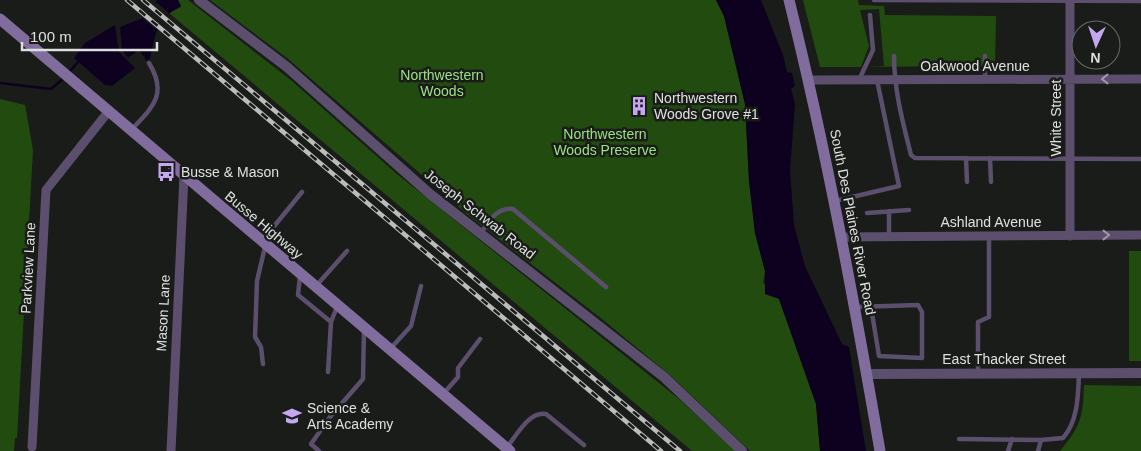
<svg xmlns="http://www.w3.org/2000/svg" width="1141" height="451" font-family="Helvetica,sans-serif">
<rect width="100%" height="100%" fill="#191c19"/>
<path fill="#224c0f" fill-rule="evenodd" d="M178,0H188L292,81L398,175L679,399L735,451H692L169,13L181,7Z
M210,0H716L724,16L745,104L749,181L755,233L765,271L763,283L779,299L816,404L820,451H750L671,376L602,319L468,215L287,58Z
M803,0H858L859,5L884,6L885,15L996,16L995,66L820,67ZM879,9L884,66L861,67L869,46L860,10Z
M0,99L25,105L33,150L17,438H15L14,451H0Z
M1129,251H1141V361H1129Z
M1084,385L1141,386V451H1060C1081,426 1083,417 1084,385Z"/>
<path fill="#0e001f" d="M157,0H178L181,6C156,19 156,33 150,58L147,61L139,50L128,58L122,50L120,27L143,18Z
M716,0H761L783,55L787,72L792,73L795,86L791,89L795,104L790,170L794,225L805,266L842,344L849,347L866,451H820L816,404L779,299L765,294V271L755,233L749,181L745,104L724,16Z
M115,25L119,52L135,68L112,86L105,85L74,58L85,43Z"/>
<path fill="#191c19" d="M156,2L169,13L156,29L143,18Z"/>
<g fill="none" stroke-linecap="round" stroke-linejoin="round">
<path stroke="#0e001f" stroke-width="2.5" d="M69,72L79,61
M0,83L51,89L64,78"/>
<path stroke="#5c4f6e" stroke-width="4.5" d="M874,0L1141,1
M894,56C894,90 903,123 911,155L915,158L1141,159
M859,80L873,50L870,15
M985,80V56
M131,130C153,107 168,94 149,63
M966,158L967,182
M990,158L991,182
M835,201L899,186L877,80
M889,211V237
M867,213L909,210
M481,233C489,221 497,207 513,209L606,287
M262,241L302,192
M300,276L298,295L331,322
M316,286L347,251
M856,307L918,305L922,312V358L879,356L871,307
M390,349L411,326L421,286
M263,364L261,347L255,337L257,281L265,247
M328,372L331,322L337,307
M978,373V322L989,317V237
M444,393L458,377V368L480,339
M959,439L1041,440
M507,447C517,435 529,411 546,414L584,445
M319,451L311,444L330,417L363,379L364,329
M1008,451L1012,439
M1038,451L1041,440L1063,438C1078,421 1078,396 1079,374"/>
<path stroke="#5c4f6e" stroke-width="9" d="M1070,0V236
M809,80L1141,79
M841,237L1141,235
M32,447L46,190L108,112
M171,451L184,176"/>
<path stroke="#5c4f6e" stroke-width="10" d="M199,0L287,67L430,194L664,377L742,451
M867,374L1141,373"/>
<path stroke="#816c9e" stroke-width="11" d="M789,0C826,149 854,300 880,451
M0,19L510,451"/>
<g stroke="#bbbdbb" stroke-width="4.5">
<path id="rail" d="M127,0L661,451
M143,0L680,451"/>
</g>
<use href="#rail" stroke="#191c19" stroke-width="2.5" stroke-dasharray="8" stroke-linecap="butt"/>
</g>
<defs><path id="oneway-chevron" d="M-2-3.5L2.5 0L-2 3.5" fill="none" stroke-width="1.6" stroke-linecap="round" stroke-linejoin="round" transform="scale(1.25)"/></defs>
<g stroke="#9d98a6">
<use href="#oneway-chevron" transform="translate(1105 79) rotate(180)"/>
<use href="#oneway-chevron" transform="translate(1106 235)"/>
</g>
<defs>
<g id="building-bare" transform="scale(1.5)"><path d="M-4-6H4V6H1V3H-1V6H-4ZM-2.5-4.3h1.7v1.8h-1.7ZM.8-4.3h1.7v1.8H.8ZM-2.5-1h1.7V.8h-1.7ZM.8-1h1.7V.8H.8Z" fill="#c5a7f1" stroke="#191c19" stroke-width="2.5" paint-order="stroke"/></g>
<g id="bus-bare" transform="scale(1.5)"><path d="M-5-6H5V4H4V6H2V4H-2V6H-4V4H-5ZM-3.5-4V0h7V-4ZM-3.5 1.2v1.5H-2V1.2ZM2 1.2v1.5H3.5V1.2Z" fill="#c5a7f1" stroke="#191c19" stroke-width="2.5" paint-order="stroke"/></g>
<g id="school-bare" transform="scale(1.5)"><path d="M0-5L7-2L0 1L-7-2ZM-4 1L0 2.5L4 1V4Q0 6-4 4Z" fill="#c5a7f1" stroke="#191c19" stroke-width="2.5" paint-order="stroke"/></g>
</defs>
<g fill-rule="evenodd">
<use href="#building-bare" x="639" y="106"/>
<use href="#bus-bare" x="166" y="172"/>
<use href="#school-bare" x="292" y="416"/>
</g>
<g text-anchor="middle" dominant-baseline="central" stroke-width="5" stroke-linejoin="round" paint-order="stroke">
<g font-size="14" fill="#dee0de" stroke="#191c19">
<text x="975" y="66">Oakwood Avenue</text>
<text transform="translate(1056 118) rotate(-90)">White Street</text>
<text transform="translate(480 214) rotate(38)">Joseph Schwab Road</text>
<text transform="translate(853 222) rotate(79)">South Des Plaines River Road</text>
<text x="991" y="222">Ashland Avenue</text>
<text transform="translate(264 225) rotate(40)">Busse Highway</text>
<text transform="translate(28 268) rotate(-87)">Parkview Lane</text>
<text transform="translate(163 313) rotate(-87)">Mason Lane</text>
<text x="1004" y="359">East Thacker Street</text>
</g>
<g font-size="14" fill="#9be382" stroke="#191c19">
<text x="442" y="75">Northwestern<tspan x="442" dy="16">Woods</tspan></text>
<text x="605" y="134">Northwestern<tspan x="605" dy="16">Woods Preserve</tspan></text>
</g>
<g font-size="14" fill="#dee0de" stroke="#191c19" text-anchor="start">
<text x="654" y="98">Northwestern<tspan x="654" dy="16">Woods Grove #1</tspan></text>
<text x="181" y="172">Busse &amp; Mason</text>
<text x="307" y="408">Science &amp;<tspan x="307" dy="16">Arts Academy</tspan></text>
</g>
</g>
<g transform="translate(1096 45) rotate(183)"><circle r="24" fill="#191c19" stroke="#686a68"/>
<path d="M0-4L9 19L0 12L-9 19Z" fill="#c5a7f1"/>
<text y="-8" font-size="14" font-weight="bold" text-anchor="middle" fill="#dee0de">N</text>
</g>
<path d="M22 42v8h135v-8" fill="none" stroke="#dee0de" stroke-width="2.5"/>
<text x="30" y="42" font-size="15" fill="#dee0de" stroke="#191c19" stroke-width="4" paint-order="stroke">100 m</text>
</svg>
